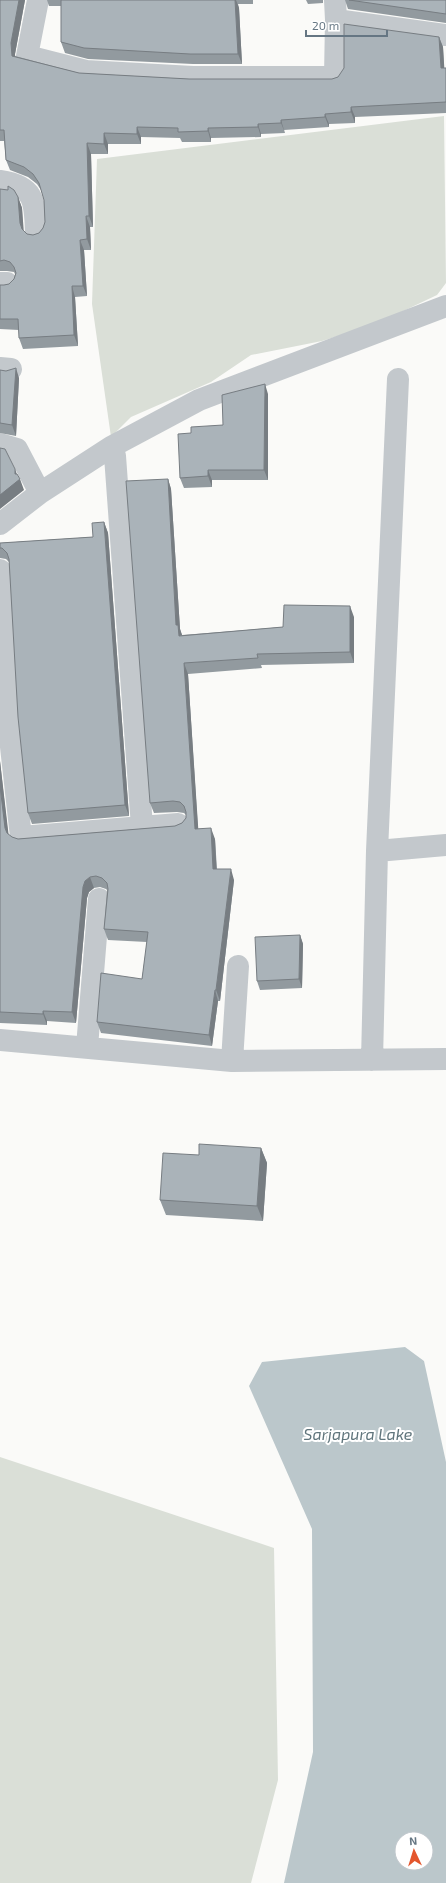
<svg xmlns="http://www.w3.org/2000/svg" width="446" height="1883" font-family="'Exo 2',sans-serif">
<rect width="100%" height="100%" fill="#fafaf8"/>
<path fill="#dadfd7" d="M444,116L446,283L437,295L376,324L322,341L251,355L211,382L131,417L111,437L92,304L97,159Z
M0,1457L274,1548L278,1780L251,1883H0Z"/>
<path fill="#bbc7cb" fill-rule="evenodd" d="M405,1347L424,1361L446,1462V1883H284L313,1752L312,1529L249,1386L262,1362ZM402,1839H426V1863H402Z"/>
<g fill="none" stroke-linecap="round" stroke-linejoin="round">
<path stroke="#c3c8cc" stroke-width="22" d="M38,0L27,56L86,71L193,77H335L336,20L335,0
M336,20L446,35
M0,181C36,186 35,203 36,233
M0,283H7
M0,368L11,369
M0,444L17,449L40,493
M111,447L115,456L142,827
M0,524L40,493L111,447L199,400L446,306
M0,570L9,729L21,837L178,824
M377,851L446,845
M0,1040L232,1061L446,1059
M87,1047L99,899
M372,1060L377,851L398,379
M232,1061L238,966"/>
</g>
<path fill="#929a9f" d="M0,0H25L15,54V56L79,73L189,79H332L338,77L439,37L443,47L444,68H446V113L355,117V123L329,124V127L284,130L285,133L261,134V137L211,138V142H182L180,138L141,137V144H108V154H91L93,227H90L91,250H84L87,296L75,297L78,346L23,349L19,338V330L0,329V285H4L9,284L14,279L15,274L14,272L7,271H0V189L18,197L22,208L23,231L27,234L33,235L39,233L43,228L45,222L44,200L41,190L37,184L28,177L10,170L6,160L4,141H0Z
M47,0H253V4H238L239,8L242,64H193L88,59L65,53L61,42V6H49Z
M306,0H323V3L308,4Z
M345,0H446V23L348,9Z
M0,370L19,378L16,436L0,433Z
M268,394V480H212V487L184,488L180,478L191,433L223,425Z
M168,479L171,489L180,629L182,635L283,627L354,617V663L261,665L262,668L188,674L198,829L215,839L217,869L234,880L220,1001H218L212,1046L101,1033L97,1022L142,979L147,942L108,940L104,929L107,890L106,889L100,887L94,888L89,892L87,898L76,1023L47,1021V1025L0,1023V761L8,834L12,837L18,839L175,826L182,823L186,818V815L184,813L177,812L154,813L150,803Z
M104,522L108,533L129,816L32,824L28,813L9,562L6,559L0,558V543L93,537Z
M300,935L303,944L302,988L260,990L257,981Z
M261,1148L267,1163L263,1221L166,1215L160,1200L199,1155Z"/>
<path fill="#777d82" d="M19,0H25L15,54L16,66L12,56L11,43Z
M235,0H236L239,8L242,64L238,54Z
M439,37L443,47L445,79L441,68Z
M351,107L355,117V123L351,112Z
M325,114L329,124V127L325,117Z
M281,120L284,130L285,133L281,123Z
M258,124L261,134V137L258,127Z
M137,127L141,137V144L137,134Z
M208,128L211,138V142L208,131Z
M104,133L108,144V154L104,144Z
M87,143L91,154L93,227L89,216Z
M18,197L22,208L24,234L20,223Z
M86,216L90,227L91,250L87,239Z
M80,240L84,250L87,296L83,286Z
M72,286L75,297L78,346L74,335Z
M16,368L19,378L16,436L12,425Z
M265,384L268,394V480L264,470Z
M15,469L19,480L20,479L24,490L0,509V495L15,474Z
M208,470L212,480V487L208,476Z
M168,479L171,489L180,629L182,635L179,636L176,625Z
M104,522L108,533L129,816L125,805Z
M350,606L354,617V663L350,652Z
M184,663L188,674L199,840L195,829Z
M0,761L9,838L5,828L0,786Z
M211,828L215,839L217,880L213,869Z
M231,869L234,880L220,1001L216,990Z
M90,877L94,888L89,892L87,898L76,1023L72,1012L83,887L85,881Z
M300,935L303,944L302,988L299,979Z
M215,990L218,1001L212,1046L209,1035Z
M43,1011L47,1021V1025L43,1014Z
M261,1148L267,1163L263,1221L257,1206Z"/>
<path fill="#aab3b9" stroke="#777d82" d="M0,0H19L11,43L12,56L79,73L189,79H332L338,77L344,68V24L439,37L441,68H446V102L351,107V112L325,114V117L281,120V123L258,124V127L208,128V131L178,132V128L137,127V134L104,133V144L87,143L89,216H86L87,239L80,240L83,286H72L74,335L19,338L18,319H0V285H4L9,284L14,279L16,273L14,267L10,262L4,260L0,261V189L8,190V186L14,190L18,197L20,223L22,229L27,234L33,235L39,233L43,228L45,222L44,200L39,183L33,174L24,167L6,160L4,130H0Z
M61,0H235L238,54H190L84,48L61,42Z
M349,0H446V14Z
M16,368L12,425L0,423V370L6,371Z
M265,384L264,470H208V476L180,478L178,434L191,433V427L223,425L222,395Z
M0,448L5,449L15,469V474H17L20,479L0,495Z
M168,479L176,625H178L179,636L283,627L284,605L350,606V652L257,654L258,658L184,663L195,829L211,828L213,869H231L216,990H215L209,1035L97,1022L101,973L142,979L148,932L104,929L108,889L107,883L102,878L96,876L90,877L85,881L83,887L72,1012L43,1011V1014L0,1012V786L5,828L7,833L12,837L18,839L175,826L182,823L186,818V812L184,806L180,802L173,801L150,803L126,481Z
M104,522L125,805L28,813L18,717L9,559L7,553L2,548H0V543L93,537L92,523Z
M300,935L299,979L257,981L255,937Z
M199,1144L261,1148L257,1206L160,1200L163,1153L199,1155Z"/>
<g text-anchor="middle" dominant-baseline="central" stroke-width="4" stroke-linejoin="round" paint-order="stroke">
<g font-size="16" font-style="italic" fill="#60757c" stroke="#fff">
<text x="358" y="1433">Sarjapura Lake</text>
</g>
</g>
<g transform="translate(414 1851) rotate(356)"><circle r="19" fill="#ffffff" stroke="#c1c8cd"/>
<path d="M0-3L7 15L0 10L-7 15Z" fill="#e4572e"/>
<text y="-6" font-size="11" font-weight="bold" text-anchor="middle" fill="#657683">N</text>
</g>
<path d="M306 30v6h81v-6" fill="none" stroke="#657683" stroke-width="2"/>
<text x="312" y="30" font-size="12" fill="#657683" stroke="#ffffff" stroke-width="3" paint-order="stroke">20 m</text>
</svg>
